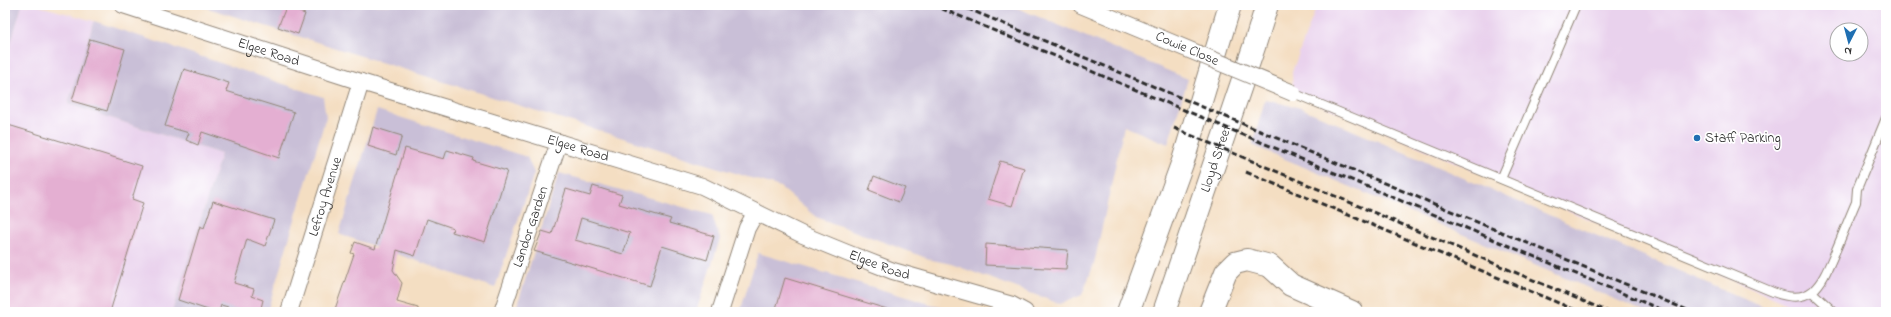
<svg xmlns="http://www.w3.org/2000/svg" width="1891" height="317" font-family="'Indie Flower',sans-serif">
<rect width="100%" height="100%" fill="#fff"/>
<filter id="ink" filterUnits="userSpaceOnUse"><feTurbulence type="fractalNoise" baseFrequency=".025" numOctaves="2"/><feDisplacementMap in="SourceGraphic" scale="8" xChannelSelector="R" yChannelSelector="G"/><feConvolveMatrix kernelMatrix="1 2 1 2 8 2 1 2 1" color-interpolation-filters="sRGB"/></filter>
<filter id="wash" filterUnits="userSpaceOnUse"><feTurbulence type="fractalNoise" baseFrequency=".012" numOctaves="4" result="noise"/><feDisplacementMap in="SourceGraphic" scale="16" xChannelSelector="R" yChannelSelector="G"/><feGaussianBlur stdDeviation="0.9" result="paint"/><feColorMatrix in="noise" values="0 0 0 0 0 0 0 0 0 0 0 0 0 0 0 0 0 1.4 0 .05"/><feComposite in="paint" operator="in"/></filter>
<g filter="url(#wash)">
<rect width="100%" height="100%" fill="#f4dec2"/>
<path fill="#e9d2ed" fill-rule="evenodd" d="M22,5H36L94,21L68,104L221,154L172,312H5V63Z
M1317,5H1886V312H1806L1293,93L1292,72ZM1837,30H1861V54H1837Z"/>
<path fill="#c9bfd7" d="M5,5H22L5,63Z
M198,5H1010L1188,79L1168,144L1124,126L1094,264L1082,295L1060,304L951,264L932,260L816,217L780,187Z
M94,21L323,97L326,117L267,312H172L221,154L68,104Z
M1265,100L1301,108L1774,312H1645L1252,145Z
M377,110L527,157L534,173L495,288L339,234Z
M559,173L712,215L720,239L696,312H515Z
M758,253L957,312H740Z"/>
<g id="blocks">
<path fill="#e4afd2" fill-rule="evenodd" d="M286,7L305,14L298,34L278,27Z
M90,39L125,49L107,111L72,101Z
M184,69L229,83L226,91L294,112L279,158L202,132L198,145L186,140L189,133L165,126Z
M5,124L142,166L132,199L143,203L110,312H5Z
M373,127L402,136L396,155L368,146Z
M405,148L444,159L447,150L474,158L473,161L507,171L485,242L452,232L453,228L427,219L415,256L397,250L393,270L402,283L397,302L418,308V312H334L354,254L351,253L355,242L375,249Z
M1000,161L1024,168L1012,206L988,199Z
M874,176L905,188L899,202L869,190Z
M593,186L622,195L619,204L671,219L669,223L714,236L707,260L662,246L650,286L534,251L542,231L552,234L566,189L590,196ZM581,218L630,233L623,254L575,240Z
M213,201L274,220L265,246L247,239L234,283L254,289L252,296L263,300L260,312H246L221,305L219,312H214L178,300L200,226L204,228Z
M986,244L1068,250L1066,269L985,265Z
M785,278L887,309L886,312H775Z"/>
</g>
</g>
<g filter="url(#ink)">
<use href="#blocks" fill-opacity="0" stroke="#908476" stroke-width="1"/>
<g fill="none" stroke-linecap="round" stroke-linejoin="round">
<g stroke="#908476" stroke-width="10">
<path id="lane" d="M1293,93L1773,292C1814,308 1822,282 1836,250C1843,234 1849,218 1856,202L1857,189L1886,118
M1501,179L1576,5
M1812,292L1834,312"/>
</g>
<g stroke="#908476" stroke-width="18">
<g id="street">
<path id="s1" d="M123,5L361,82L702,186L803,235L847,253L893,271L1012,305L1025,312"/>
<path d="M1081,5L1163,39"/>
<path id="s2" d="M289,312L361,82"/>
<path id="s3" d="M502,312L559,142"/>
<path d="M720,312L747,228L756,212"/>
</g>
</g>
<g stroke="#908476" stroke-width="24">
<path id="secondary" d="M1210,312L1226,272L1235,263L1247,260L1270,266L1291,285L1352,312"/>
</g>
<g stroke="#908476" stroke-width="24">
<g id="primary">
<path d="M1128,312L1183,161L1230,5"/>
<path id="s4" d="M1164,312L1254,47L1267,5"/>
</g>
</g>
<use href="#lane" stroke="#fff" stroke-width="8"/>
<use href="#street" stroke="#fff" stroke-width="16"/>
<use href="#secondary" stroke="#fff" stroke-width="22"/>
<use href="#primary" stroke="#fff" stroke-width="22"/>
<path stroke="#2b2b2b" stroke-width="3" stroke-dasharray="6 3" stroke-linecap="butt" d="M933,5L1667,312
M959,5L1692,312
M1174,128L1609,312
M1246,172L1580,312"/>
<g stroke="#908476" stroke-width="18" stroke-linecap="butt">
<path id="street-bridge" d="M1163,39L1293,93"/>
</g>
<use href="#street-bridge" stroke="#fff" stroke-width="16"/>
</g>
</g>
<circle fill="#1f6fb2" stroke="#fff" stroke-width="1.5" cx="1697" cy="138" r="4"/>
<g text-anchor="middle" dominant-baseline="central" stroke-width="3.5" stroke-linejoin="round" paint-order="stroke">
<g font-size="14" fill="#2b2b2b" stroke="#fff">
<text transform="translate(1187 49) rotate(23)">Cowie Close</text>
<text stroke="none"><textPath href="#s1" startOffset="153">Elgee Road</textPath></text>
<text stroke="none"><textPath href="#s1" startOffset="477">Elgee Road</textPath></text>
<text stroke="none"><textPath href="#s4" startOffset="162">Lloyd Street</textPath></text>
<text stroke="none"><textPath href="#s2" startOffset="121">Lefroy Avenue</textPath></text>
<text stroke="none"><textPath href="#s3" startOffset="90">Landor Garden</textPath></text>
<text stroke="none"><textPath href="#s1" startOffset="801">Elgee Road</textPath></text>
</g>
<g font-size="14" fill="#2b2b2b" stroke="#fff" text-anchor="start">
<text x="1705" y="138">Staff Parking</text>
</g>
</g>
<rect width="1891" height="317" fill="none" stroke="#fff" stroke-width="20"/>
<g transform="translate(1849 42) rotate(186)"><circle r="19" fill="#ffffff" stroke="#aaaaaa"/>
<path d="M0-3L7 15L0 10L-7 15Z" fill="#1f6fb2"/>
<text y="-6" font-size="11" font-weight="bold" text-anchor="middle" fill="#2b2b2b">N</text>
</g>
</svg>
